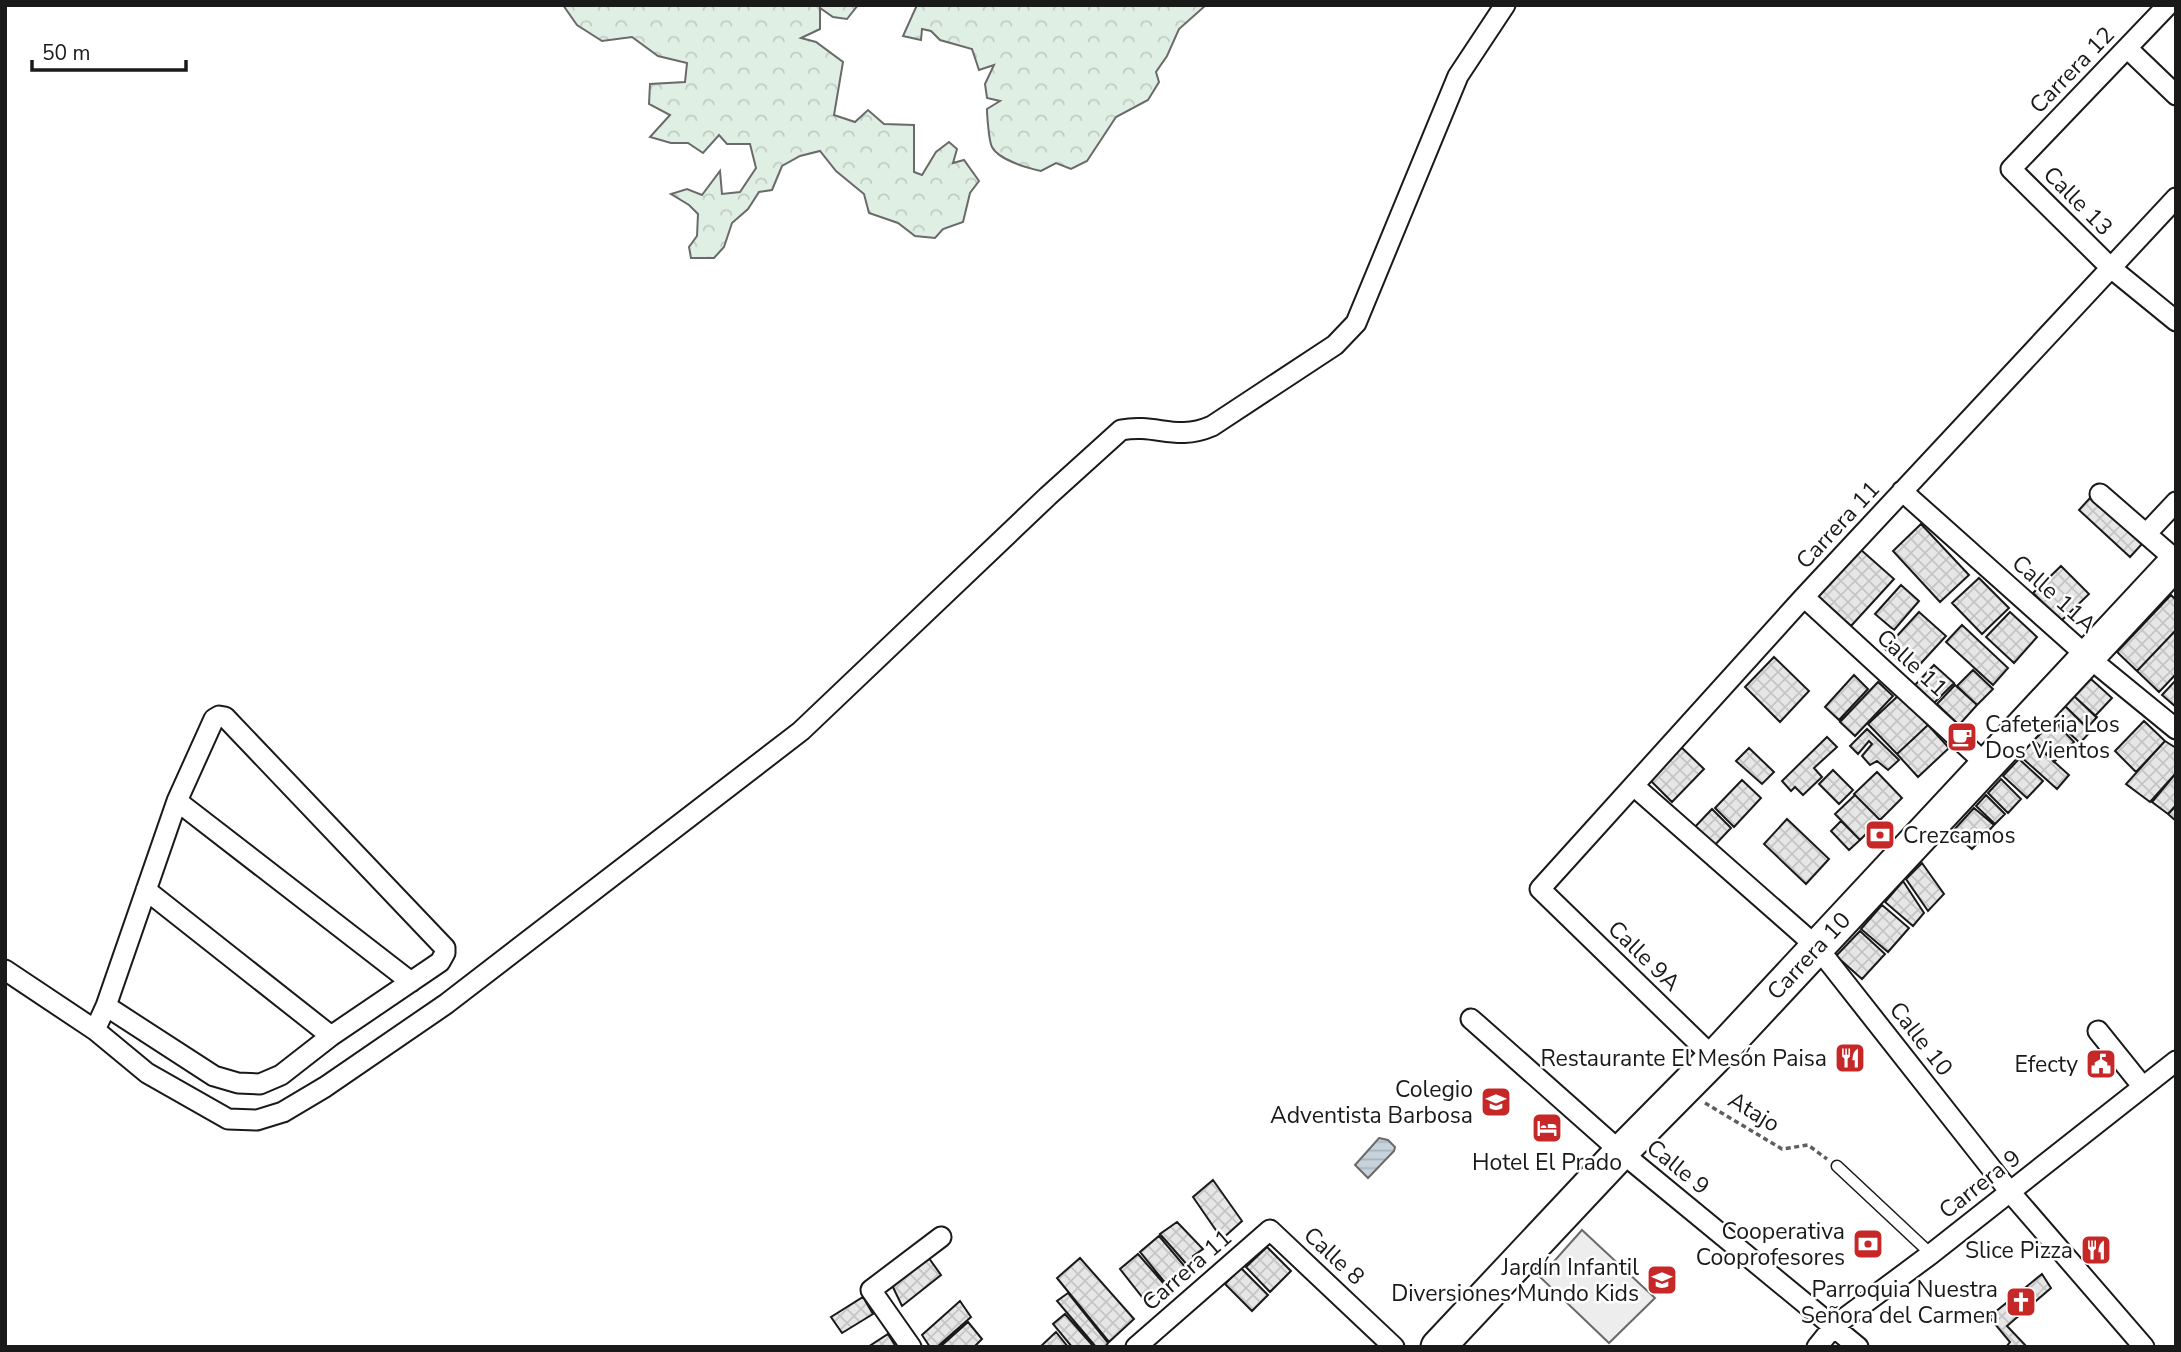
<svg xmlns="http://www.w3.org/2000/svg" width="2181" height="1352" font-family="'Nunito Sans',sans-serif">
<defs>
<pattern id="forest-crowns" width="20" height="18" patternUnits="userSpaceOnUse" patternTransform="scale(1.75)"><rect width="20" height="18" fill="#e0efe3"/><path d="M2 6a3 3 0 1 1 6 0M12 15a3 3 0 1 1 6 0" fill="none" stroke="#c0ccc2"/></pattern>
<pattern id="water-rules" width="6" height="5" patternUnits="userSpaceOnUse" patternTransform="scale(1.75)"><rect width="6" height="5" fill="#c6d2dc"/><path d="M0 2.5h6" fill="none" stroke="#aab4bc"/></pattern>
<pattern id="building-cross-hatch" width="8" height="8" patternUnits="userSpaceOnUse" patternTransform="scale(1.75)"><rect width="8" height="8" fill="#e6e6e6"/><path d="M0 0l8 8M0 8l8-8" fill="none" stroke="#c5c5c5"/></pattern>
</defs>
<rect width="100%" height="100%" fill="#fff"/>
<path fill="url(#forest-crowns)" stroke="#6a6a6a" stroke-width="2" d="M563,5H858L847,19L833,17L820,8V29L801,38L816,42L843,62L834,115L855,122L868,110L884,124L914,125V172L922,175L936,152L949,142L957,149L953,163L964,160L979,181L970,193L963,222L943,229L935,238L915,236L898,223L869,213L864,194L836,171L820,151L800,156L782,166L772,190L759,192L748,209L732,223L724,247L714,258H691L689,247L697,236L698,214L689,205L671,194L687,189L702,195L720,171L722,194L740,192L756,168L750,144H727L719,135L703,153L688,143H671L650,137L670,115L649,104L650,84L685,82L687,63L658,56L632,37L602,41L577,25Z
M917,5H1206L1179,29L1167,56L1156,72L1159,82L1148,100L1116,117L1087,161L1071,169L1056,163L1041,171C1028,168 999,160 992,147C989,142 987,115 987,109L1000,101L987,98L985,84L994,65L979,70L972,49L940,40L931,31L922,29L921,40L903,36Z"/>
<path fill="#ededed" stroke="#6a6a6a" stroke-width="2" d="M1582,1230L1655,1298L1609,1343L1540,1277Z"/>
<path fill="url(#water-rules)" stroke="#6a6a6a" stroke-width="2" d="M1379,1138L1388,1140L1395,1147L1394,1151L1368,1178L1355,1165Z"/>
<path fill="url(#building-cross-hatch)" stroke="#1a1a1a" stroke-width="2" d="M2102,485L2153,532L2130,557L2079,510Z
M1921,524L1969,575L1940,602L1893,551Z
M1860,549L1894,579L1851,626L1817,596Z
M2061,566L2089,594L2061,621L2033,593Z
M1979,578L2009,608L1982,634L1952,603Z
M1901,585L1919,601L1894,630L1875,614Z
M2171,595L2176,600V630L2137,671L2117,652Z
M1919,612L1946,636L1912,673L1885,649Z
M2010,612L2037,637L2014,663L1986,637Z
M1962,625L2008,668L1993,685L1946,642Z
M2176,630V674L2159,692L2137,671Z
M1774,657L1809,691L1780,722L1745,687Z
M1934,665L1954,683L1934,703L1915,685Z
M1973,670L1993,689L1977,705L1957,686Z
M1854,675L1868,689L1839,720L1825,707Z
M2091,679L2112,698L2095,716L2074,696Z
M2176,680V707L2162,695Z
M1878,682L1893,696L1855,736L1840,722Z
M1955,685L1977,705L1959,725L1937,704Z
M1899,695L1928,725L1897,754L1868,724Z
M2074,696L2097,717L2087,728L2065,706Z
M2065,706L2091,731L2080,743L2053,718Z
M2054,721L2074,742L2054,762L2034,740Z
M2144,721L2165,741L2136,772L2115,751Z
M1928,725L1949,748L1918,777L1897,754Z
M1867,729L1899,760L1888,770L1877,761L1870,765L1862,756L1872,744L1869,741L1858,754L1850,746Z
M1827,737L1837,747L1814,768L1822,777L1803,795L1795,787L1791,791L1782,781Z
M2165,741L2176,748V773L2150,802L2126,784Z
M2032,742L2069,775L2057,789L2020,756Z
M1679,745L1704,769L1672,802L1648,778Z
M1749,748L1774,772L1762,784L1736,761Z
M2019,759L2043,781L2027,798L2003,776Z
M1833,770L1853,790L1839,804L1819,784Z
M1877,772L1902,798L1880,820L1854,794Z
M2176,773V805L2168,814L2152,802Z
M2001,779L2021,799L2008,813L1988,793Z
M1742,780L1761,798L1734,827L1715,808Z
M1855,795L1880,820L1860,840L1835,814Z
M1986,795L2005,814L1995,824L1976,806Z
M2176,806V821L2168,814Z
M1974,808L1994,825L1972,849L1952,832Z
M1712,809L1731,828L1711,849L1692,830Z
M1787,819L1829,859L1806,884L1764,844Z
M1841,821L1860,840L1849,850L1831,831Z
M1922,863L1944,894L1928,911L1906,879Z
M1903,881L1924,913L1913,926L1885,902Z
M1882,905L1909,928L1888,952L1861,929Z
M1860,931L1885,954L1862,979L1836,956Z
M1213,1180L1242,1221L1222,1239L1193,1197Z
M1177,1222L1203,1249L1193,1256L1196,1261L1189,1267L1160,1234Z
M1159,1236L1187,1269L1167,1285L1140,1252Z
M1267,1247L1291,1271L1270,1292L1246,1267Z
M926,1254L941,1275L902,1306L890,1281Z
M1138,1254L1165,1285L1146,1302L1120,1269Z
M1080,1258L1134,1319L1109,1342L1057,1278Z
M1241,1268L1268,1295L1252,1311L1225,1284Z
M2042,1274L2051,1288L2007,1326L2027,1347H2006L2010,1342L1989,1317Z
M1068,1293L1108,1343L1105,1347H1096L1057,1301Z
M863,1297L873,1314L842,1333L831,1317Z
M960,1301L971,1317L937,1347H930L922,1335Z
M1065,1314L1094,1347H1072L1053,1324Z
M968,1322L982,1339L974,1347H940Z
M1056,1332L1068,1347H1040Z
M888,1334L896,1347H868Z"/>
<g fill="none" stroke-linecap="round" stroke-linejoin="round">
<g stroke="#1a1a1a" stroke-width="13">
<path id="lane" d="M1837,1166L1931,1254"/>
</g>
<g stroke="#1a1a1a" stroke-width="23">
<path id="street" d="M2168,5L2011,169L2111,268L2176,321
M2127,48L2176,95
M1902,491L2088,657L2176,729
M2100,494L2176,560
M2146,534L2176,502
M1804,597L1987,765
M1634,786L1817,947L2010,1192L2144,1347
M177,801L411,982
M146,890L331,1036
M5,970L95,1030L147,1073L228,1119L257,1120L283,1112L325,1087L446,1004L801,731L1048,496L1121,430C1157,423 1175,442 1212,426L1335,345L1356,323L1458,76L1505,5
M1471,1019L1621,1152L1858,1347
M95,1030L106,1006L177,801L214,719L219,716L225,717L445,948V953L440,962L331,1036L281,1075L260,1084L238,1083L214,1076L106,1006
M2098,1031L2143,1087
M1714,1058L1540,889L1804,597L2176,198
M911,1347L871,1290L941,1237
M1136,1347L1270,1230L1394,1347
M1817,1347L1834,1326L1931,1254L2176,1061"/>
</g>
<g stroke="#1a1a1a" stroke-width="37">
<path id="highway" d="M1438,1347L1621,1152L1714,1058L2176,562"/>
</g>
<path stroke="#5f5f5f" stroke-width="3.5" stroke-dasharray="5 3.5" stroke-linecap="butt" d="M1705,1103L1782,1149L1808,1145L1827,1159"/>
<use href="#lane" stroke="#fff" stroke-width="10"/>
<use href="#street" stroke="#fff" stroke-width="19"/>
<use href="#highway" stroke="#fff" stroke-width="33"/>
</g>
<defs>
<g id="cafe-square" transform="scale(1.575)"><rect x="-9" y="-9" width="18" height="18" rx="4" fill="#c62828" stroke="#fff"/><path d="M-5.5-4.5H6V0H3Q3 3.5 0 3.5H-2.5Q-5.5 3.5-5.5 0ZM3-3.2v2h1.7v-2ZM-6 4.5H4V6H-6Z" fill="#fff"/></g>
<g id="bank-square" transform="scale(1.575)"><rect x="-9" y="-9" width="18" height="18" rx="4" fill="#c62828" stroke="#fff"/><path d="M-6-4H6V4H-6ZM0-2.3a2.3 2.3 0 1 0 0 4.6a2.3 2.3 0 1 0 0-4.6Z" fill="#fff"/></g>
<g id="restaurant-square" transform="scale(1.575)"><rect x="-9" y="-9" width="18" height="18" rx="4" fill="#c62828" stroke="#fff"/><path d="M-5-6h1v4h1v-4h1v4h1v-4h1v5L-1.5 .5V6h-2V.5L-5-1ZM5-6V6H3V1.5H1.5Q1.5-4 5-6Z" fill="#fff"/></g>
<g id="civic-square" transform="scale(1.575)"><rect x="-9" y="-9" width="18" height="18" rx="4" fill="#c62828" stroke="#fff"/><path d="M-.6-6.5H3V-4.5H.6V-3L4-1V1h2V6H-6V1h2V-1L-.6-3ZM-1.2 2.5V6h2.4V2.5Z" fill="#fff"/></g>
<g id="school-square" transform="scale(1.575)"><rect x="-9" y="-9" width="18" height="18" rx="4" fill="#c62828" stroke="#fff"/><path d="M0-5L7-2L0 1L-7-2ZM-4 1L0 2.5L4 1V4Q0 6-4 4Z" fill="#fff"/></g>
<g id="hotel-square" transform="scale(1.575)"><rect x="-9" y="-9" width="18" height="18" rx="4" fill="#c62828" stroke="#fff"/><path d="M-6-4.5h1.5V1H6V5H4.5V3h-9V5H-6ZM-4 0a1.8 1.8 0 1 1 3.6 0ZM.5 0V-2.5h3Q6-2.5 6 0Z" fill="#fff"/></g>
<g id="church-square" transform="scale(1.575)"><rect x="-9" y="-9" width="18" height="18" rx="4" fill="#c62828" stroke="#fff"/><path d="M-1.2-6h2.4v3.5h3.3v2.4h-3.3V6h-2.4V-.1h-3.3v-2.4h3.3Z" fill="#fff"/></g>
</defs>
<g fill-rule="evenodd">
<use href="#cafe-square" x="1962" y="737"/>
<use href="#bank-square" x="1880" y="835"/>
<use href="#restaurant-square" x="1850" y="1058"/>
<use href="#civic-square" x="2101" y="1064"/>
<use href="#school-square" x="1496" y="1102"/>
<use href="#hotel-square" x="1547" y="1128"/>
<use href="#bank-square" x="1868" y="1244"/>
<use href="#restaurant-square" x="2096" y="1250"/>
<use href="#school-square" x="1662" y="1280"/>
<use href="#church-square" x="2021" y="1302"/>
</g>
<g text-anchor="middle" dominant-baseline="central" stroke-width="5" stroke-linejoin="round" paint-order="stroke">
<g font-size="23" fill="#1a1a1a" stroke="#fff">
<text transform="translate(2072 70) rotate(-46)">Carrera 12</text>
<text transform="translate(2078 201) rotate(45)">Calle 13</text>
<text transform="translate(1838 525) rotate(-47)">Carrera 11</text>
<text transform="translate(2054 594) rotate(42)">Calle 11A</text>
<text transform="translate(1912 663) rotate(43)">Calle 11</text>
<text transform="translate(1644 956) rotate(44)">Calle 9A</text>
<text transform="translate(1809 956) rotate(-47)">Carrera 10</text>
<text transform="translate(1921 1039) rotate(52)">Calle 10</text>
<text transform="translate(1754 1112) rotate(31)">Atajo</text>
<text transform="translate(1678 1167) rotate(39)">Calle 9</text>
<text transform="translate(1980 1184) rotate(-38)">Carrera 9</text>
<text transform="translate(1334 1256) rotate(43)">Calle 8</text>
<text transform="translate(1187 1270) rotate(-41)">Carrera 11</text>
</g>
<g font-size="23" fill="#1a1a1a" stroke="#fff" text-anchor="end">
<text x="1985" y="724" text-anchor="start">Cafeteria Los<tspan x="1985" dy="26">Dos Vientos</tspan></text>
<text x="1903" y="835" text-anchor="start">Crezcamos</text>
<text x="1827" y="1058">Restaurante El Mesón Paisa</text>
<text x="2078" y="1064">Efecty</text>
<text x="1473" y="1089">Colegio<tspan x="1473" dy="26">Adventista Barbosa</tspan></text>
<text x="1547" y="1162" text-anchor="middle">Hotel El Prado</text>
<text x="1845" y="1231">Cooperativa<tspan x="1845" dy="26">Cooprofesores</tspan></text>
<text x="2073" y="1250">Slice Pizza</text>
<text x="1639" y="1267">Jardín Infantil<tspan x="1639" dy="26">Diversiones Mundo Kids</tspan></text>
<text x="1998" y="1289">Parroquia Nuestra<tspan x="1998" dy="26">Señora del Carmen</tspan></text>
</g>
</g>
<rect width="2181" height="1352" fill="none" stroke="#1a1a1a" stroke-width="14"/>
<path d="M32 60v10h154v-10" fill="none" stroke="#1a1a1a" stroke-width="3.5"/>
<text x="42" y="60" font-size="21" fill="#1a1a1a" stroke="#ffffff" stroke-width="5" paint-order="stroke">50 m</text>
</svg>
